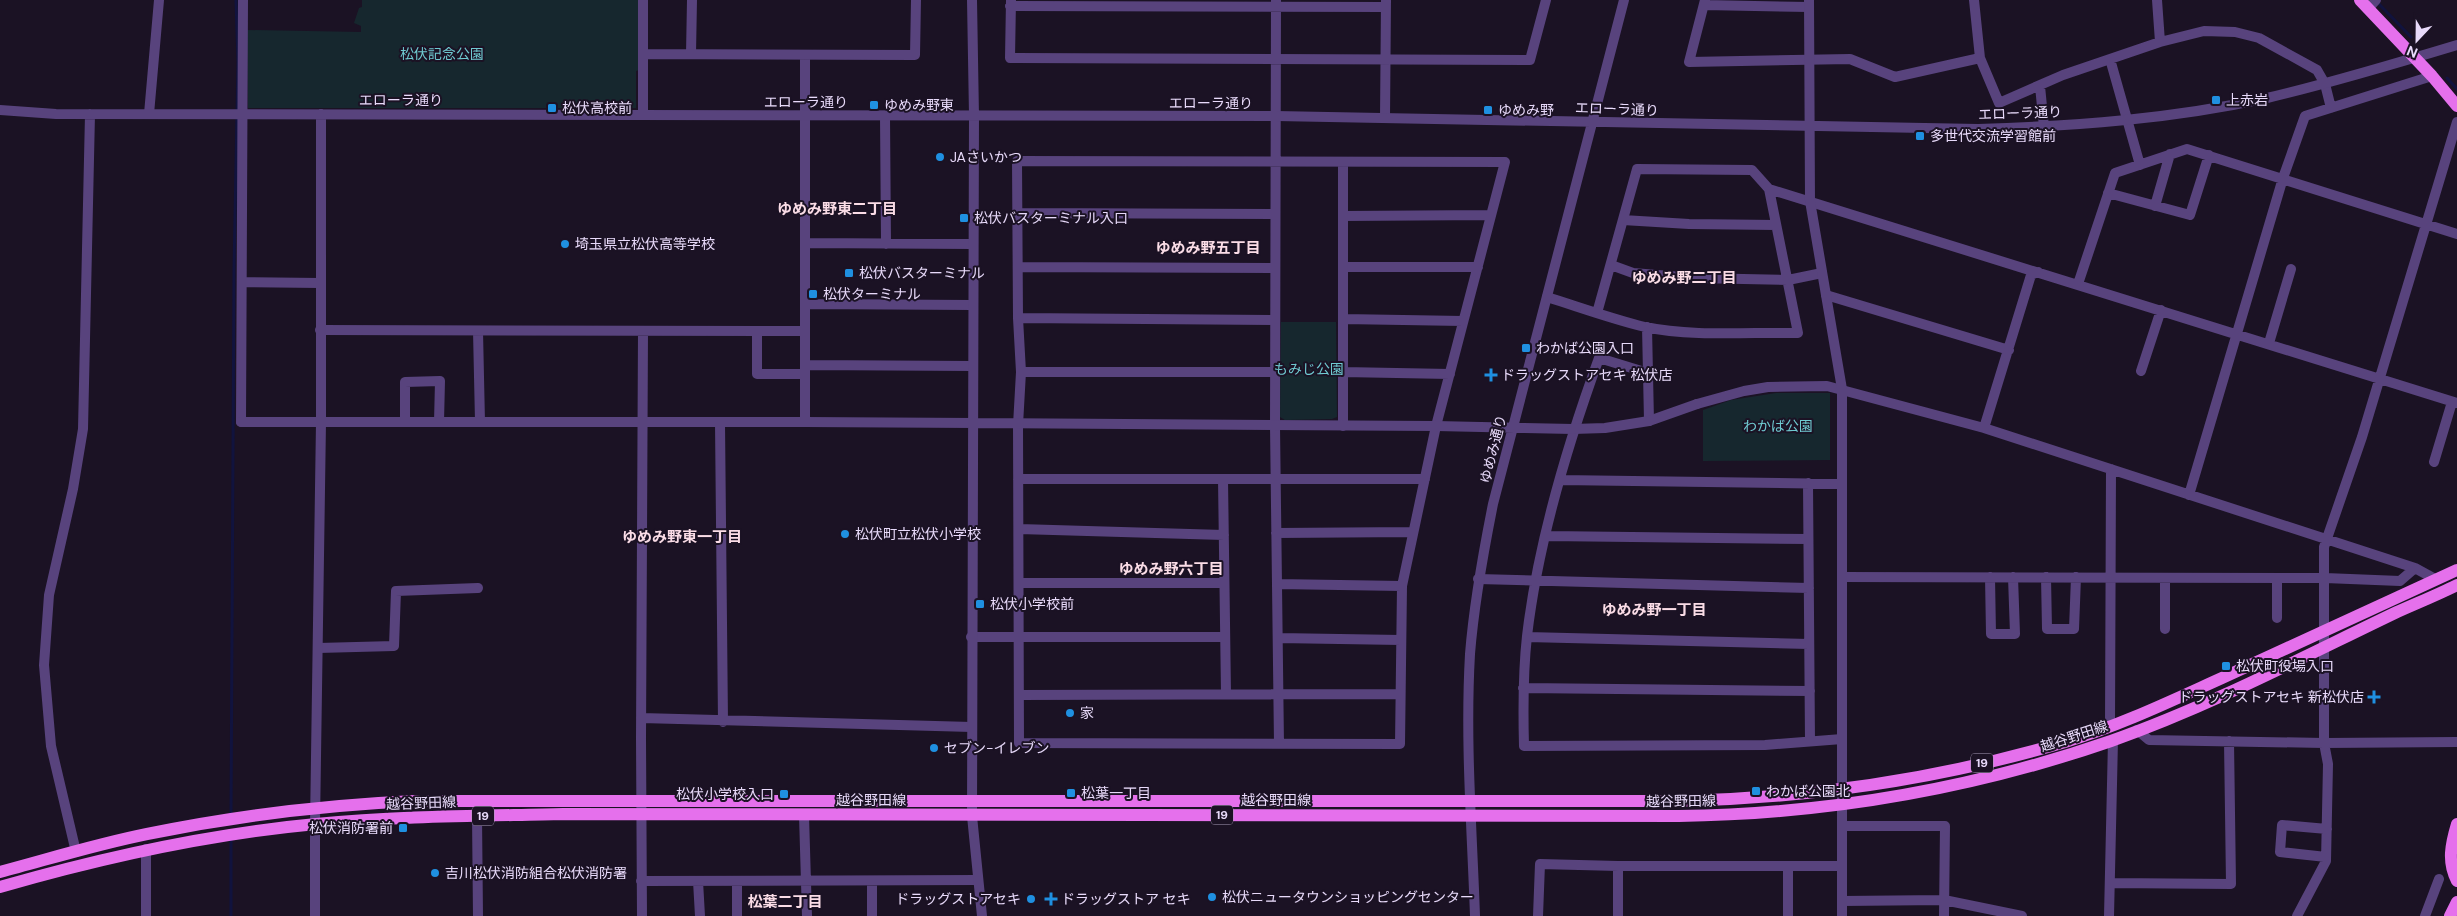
<svg xmlns="http://www.w3.org/2000/svg" width="2457" height="916" font-family="'DM Sans','Noto Sans JP',sans-serif">
<rect width="100%" height="100%" fill="#1b1224"/>
<path fill="#16272e" d="M362,0H639V70L636,71V108H248L247,30L361,32V26L354,23L359,8L362,7Z
M1281,322H1336L1337,417L1332,419L1285,420L1280,417Z
M1776,393H1830V460L1703,461V410L1731,400Z"/>
<g fill="none" stroke-linecap="round" stroke-linejoin="round">
<path stroke="#11133e" stroke-width="3" d="M2376,1L2411,37
M2447,78L2457,89
M231,815L234,269L238,62L236,0
M231,916V837"/>
<path stroke="#58437d" stroke-width="10" d="M1011,0L1010,58L1530,60L1546,0
M1276,0L1275,426L1279,744
M1705,0L1689,62L1850,59L1895,77L1980,58
M1974,0L1980,58L1999,103L2063,75L2160,42L2204,31L2235,32L2259,38L2317,70L2325,84L2331,108
M2157,0L2160,42
M1704,5L1809,7
M1010,6L1386,7
M2368,9L2376,0
M643,54L915,55L916,0
M691,54L692,0
M2110,59L2140,165
M2040,86L2044,127
M149,114L159,0
M643,115V0
M885,116L886,244
M1385,118L1386,0
M1017,161L1505,162L1436,426L1402,586L1400,744L1019,743L1018,425L1021,372L1018,318Z
M1769,189L2457,403
M2108,193L2190,215L2209,155
M2155,206L2170,154
M1017,213L1275,214
M1343,216L1491,215
M1623,220L1689,224L1776,225
M805,243L973,244
M1611,265L1633,273L1694,278L1788,280L1822,273
M1018,267L1275,268
M1343,267H1478
M242,282L320,283
M2078,284L2115,173L2187,149L2457,234
M1826,295L2009,350
M1547,297C1579,307 1612,319 1645,327C1692,337 1750,332 1798,333L1769,189L1752,170L1637,169L1597,313
M805,304L973,305
M1018,318L1275,320
M1343,319L1463,321
M1647,327L1649,421
M320,330L805,331
M478,331L480,422
M757,331V374H805
M2269,343L2291,269
M805,365L973,366
M2141,371L2161,310
M1021,372H1275
M1343,372L1450,374
M1648,373L1599,358C1567,446 1538,542 1527,636C1523,672 1523,709 1524,746L1765,745L1842,739
M1697,404L1744,391L1768,387L1827,386L1984,428L2415,568L2435,579
M241,422L243,0
M405,422V382L440,381L439,422
M805,422V55
M720,423L723,722
M1343,426V162
M1984,428L2031,275L2038,272
M2434,462L2452,402
M1018,479H1425
M1223,479L1226,694
M1560,480L1842,484
M1808,483L1810,741
M2189,495L2283,178L2305,116L2432,76
M1019,529L1224,535
M1276,533L1413,532
M1547,536L1808,539
M1842,577L2325,578L2400,581L2415,568
M1990,577L1991,634H2015L2013,577
M2046,577L2047,629H2074L2076,577
M1478,579L1809,588
M1019,583H1224
M1277,584L1402,586
M2277,618V578
M2165,629V578
M971,637H1225
M1527,637L1809,644
M1278,638L1401,640
M318,648L394,646L396,591L478,588
M1523,688L1810,691
M1019,695L1400,694
M641,718L972,727
M2110,726L2111,469
M2137,730L2149,740L2324,743L2457,742
M804,815L807,916
M477,816L478,916
M1842,826H1945L1944,916
M146,849V916
M2326,857L2280,852L2282,825L2327,829
M1618,866V916
M641,881L978,880
M698,881L700,916
M2111,883L2231,884L2229,741
M1842,901L1944,900L2022,916
M315,916V824
M642,916L641,739L643,331
M737,916V881
M872,916V881
M1538,916L1540,864L1618,866H1842
M1788,916V866
M2109,916L2113,740
M2297,916L2326,861L2328,764L2324,743V547L2362,437L2457,122
M2425,916L2439,879"/>
<path stroke="#58437d" stroke-width="10" d="M972,0L974,116L972,816L982,916
M1809,0L1810,201L1842,389V916
M0,110L56,114L1276,116L1978,129C2075,126 2172,119 2267,98C2331,83 2394,64 2457,45
M241,422H805L1436,426L1573,429L1605,428L1649,421L1697,404
M315,824L321,422V114
M76,852L51,746L44,665L49,595L73,489L83,429L90,114
M1475,916C1472,829 1465,741 1470,654C1474,603 1483,554 1493,504L1624,0"/>
<path stroke="#e570ec" stroke-width="12" d="M2360,0L2432,76L2457,106
M2457,824C2451,844 2447,862 2457,881
M0,872C49,859 97,844 147,834C235,816 324,805 414,801H1680C1811,798 1940,779 2065,742C2119,726 2171,701 2222,678C2300,642 2378,606 2457,570
M0,887C104,857 208,834 316,824C398,816 481,816 563,814L1679,816C1827,814 1972,789 2111,741C2210,706 2303,657 2397,612C2417,603 2437,595 2457,585
M2450,916L2457,902"/>
</g>
<g fill="#1f90e1" stroke="#1b1224" stroke-width="2">
<rect x="2211" y="95" width="10" height="10" rx="2.5"/>
<rect x="869" y="100" width="10" height="10" rx="2.5"/>
<rect x="547" y="103" width="10" height="10" rx="2.5"/>
<rect x="1483" y="105" width="10" height="10" rx="2.5"/>
<rect x="1915" y="131" width="10" height="10" rx="2.5"/>
<circle cx="940" cy="157" r="5"/>
<rect x="959" y="213" width="10" height="10" rx="2.5"/>
<circle cx="565" cy="244" r="5"/>
<rect x="844" y="268" width="10" height="10" rx="2.5"/>
<rect x="808" y="289" width="10" height="10" rx="2.5"/>
<rect x="1521" y="343" width="10" height="10" rx="2.5"/>
<path d="M1488.5 367.5h5v5h5v5h-5v5h-5v-5h-5v-5h5z"/>
<circle cx="845" cy="534" r="5"/>
<rect x="975" y="599" width="10" height="10" rx="2.5"/>
<rect x="2221" y="661" width="10" height="10" rx="2.5"/>
<path d="M2371.5 689.5h5v5h5v5h-5v5h-5v-5h-5v-5h5z"/>
<circle cx="1070" cy="713" r="5"/>
<circle cx="934" cy="748" r="5"/>
<rect x="1751" y="786" width="10" height="10" rx="2.5"/>
<rect x="1066" y="788" width="10" height="10" rx="2.5"/>
<rect x="779" y="789" width="10" height="10" rx="2.5"/>
<rect x="398" y="823" width="10" height="10" rx="2.5"/>
<circle cx="435" cy="873" r="5"/>
<circle cx="1212" cy="897" r="5"/>
<circle cx="1031" cy="899" r="5"/>
<path d="M1048.5 891.5h5v5h5v5h-5v5h-5v-5h-5v-5h5z"/>
</g>
<g text-anchor="middle" dominant-baseline="central" stroke-width="4" stroke-linejoin="round" paint-order="stroke">
<g fill="#1b1224" stroke="#aa9eba" stroke-width="1">
<rect x="1971" y="753.5" width="22" height="19" rx="4"/>
<rect x="1211" y="805.5" width="22" height="19" rx="4"/>
<rect x="472" y="806.5" width="22" height="19" rx="4"/>
</g>
<g font-size="12" font-weight="bold" fill="#e8dafa">
<text x="1982" y="763">19</text>
<text x="1222" y="815">19</text>
<text x="483" y="816">19</text>
</g>
<g font-size="14" fill="#6fcad1" stroke="#1b1224">
<text x="442" y="54">松伏記念公園</text>
<text x="1309" y="369">もみじ公園</text>
<text x="1778" y="426">わかば公園</text>
</g>
<g font-size="14" fill="#e8dafa" stroke="#1b1224">
<text x="401" y="100">エローラ通り</text>
<text x="806" y="102">エローラ通り</text>
<text x="1211" y="103">エローラ通り</text>
<text transform="translate(1617 109) rotate(2)">エローラ通り</text>
<text transform="translate(2020 113) rotate(-2)">エローラ通り</text>
<text transform="translate(1493 449) rotate(-76)">ゆめみ通り</text>
<text transform="translate(2074 736) rotate(-18)">越谷野田線</text>
<text x="871" y="800">越谷野田線</text>
<text x="1276" y="800">越谷野田線</text>
<text transform="translate(1681 801) rotate(-1)">越谷野田線</text>
<text transform="translate(421 803) rotate(-2)">越谷野田線</text>
</g>
<g font-size="14" fill="#e8dafa" stroke="#1b1224" text-anchor="start">
<text x="2226" y="100">上赤岩</text>
<text x="884" y="105">ゆめみ野東</text>
<text x="562" y="108">松伏高校前</text>
<text x="1498" y="110">ゆめみ野</text>
<text x="1930" y="136">多世代交流学習館前</text>
<text x="950" y="157">JAさいかつ</text>
<text x="974" y="218">松伏バスターミナル入口</text>
<text x="575" y="244">埼玉県立松伏高等学校</text>
<text x="859" y="273">松伏バスターミナル</text>
<text x="823" y="294">松伏ターミナル</text>
<text x="1536" y="348">わかば公園入口</text>
<text x="1501" y="375">ドラッグストアセキ 松伏店</text>
<text x="855" y="534">松伏町立松伏小学校</text>
<text x="990" y="604">松伏小学校前</text>
<text x="2236" y="666">松伏町役場入口</text>
<text x="2364" y="697" text-anchor="end">ドラッグストアセキ 新松伏店</text>
<text x="1080" y="713">家</text>
<text x="944" y="748">セブン-イレブン</text>
<text x="1766" y="791">わかば公園北</text>
<text x="1081" y="793">松葉一丁目</text>
<text x="774" y="794" text-anchor="end">松伏小学校入口</text>
<text x="393" y="828" text-anchor="end">松伏消防署前</text>
<text x="445" y="873">吉川松伏消防組合松伏消防署</text>
<text x="1222" y="897">松伏ニュータウンショッピングセンター</text>
<text x="1021" y="899" text-anchor="end">ドラッグストアセキ</text>
<text x="1061" y="899">ドラッグストア セキ</text>
</g>
<g font-size="15" font-weight="bold" fill="#fadce6" stroke="#1b1224">
<text x="837" y="209">ゆめみ野東二丁目</text>
<text x="1208" y="248">ゆめみ野五丁目</text>
<text x="1684" y="278">ゆめみ野二丁目</text>
<text x="682" y="537">ゆめみ野東一丁目</text>
<text x="1171" y="569">ゆめみ野六丁目</text>
<text x="1654" y="610">ゆめみ野一丁目</text>
<text x="785" y="902">松葉二丁目</text>
</g>
</g>
<g transform="translate(2417 40) rotate(202)" stroke="#1b1224" stroke-width="4" paint-order="stroke">
<path d="M0-4L9 19L0 12L-9 19Z" fill="#e8dafa"/>
<text y="-8" font-size="14" font-weight="bold" text-anchor="middle" fill="#e8dafa">N</text>
</g>
</svg>
